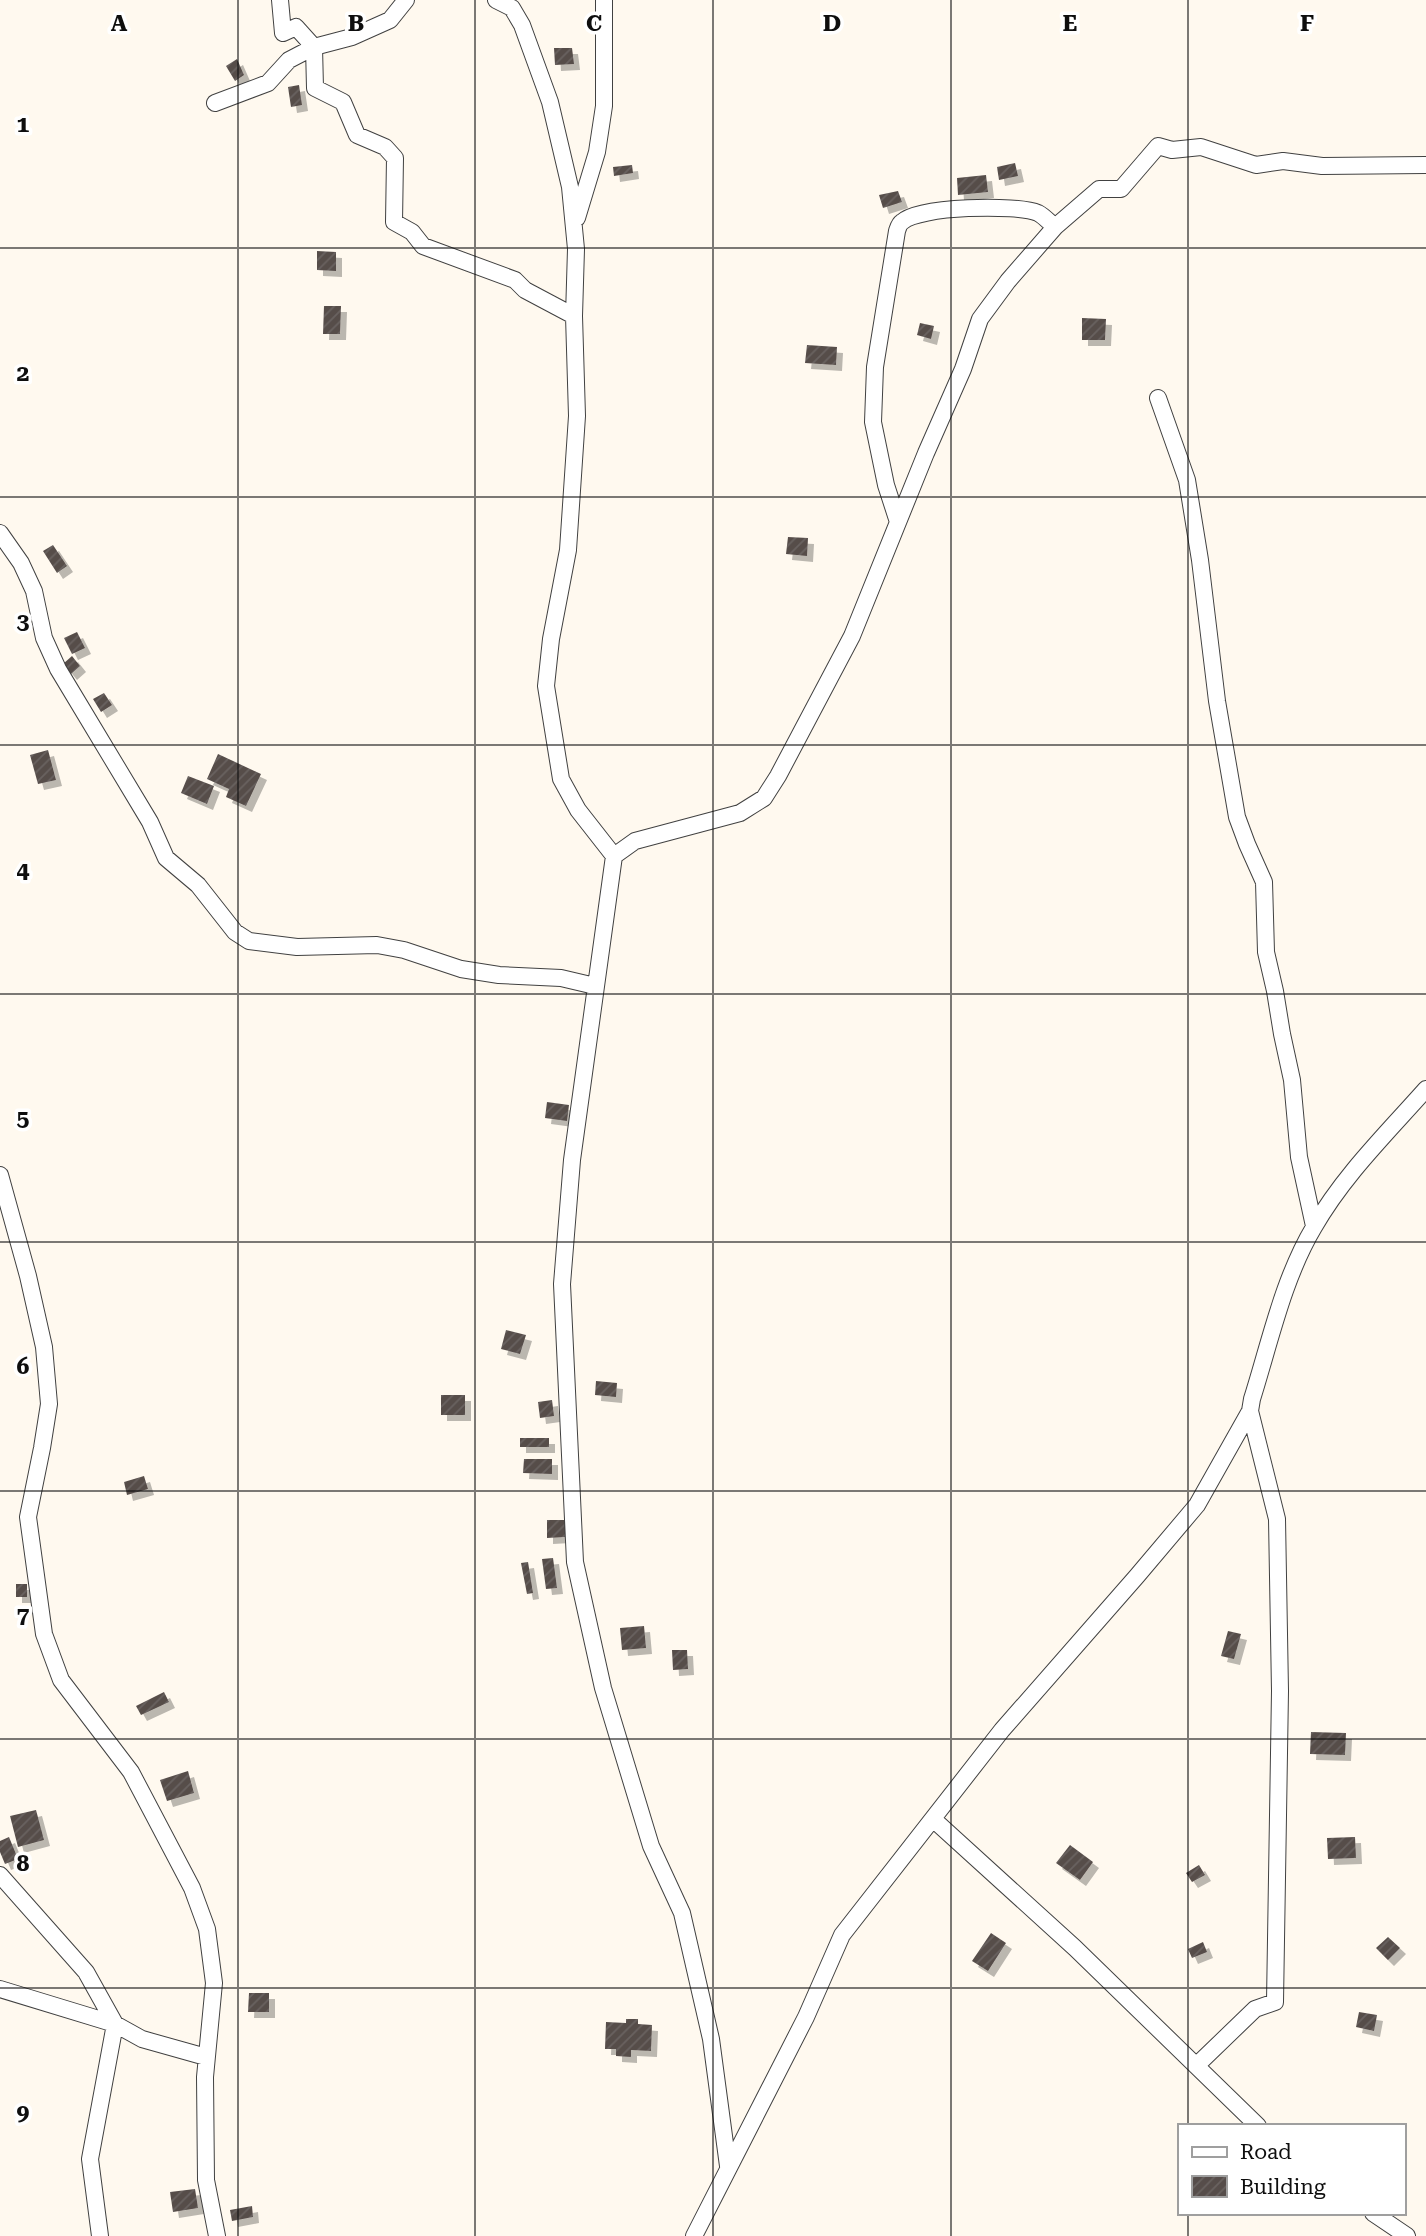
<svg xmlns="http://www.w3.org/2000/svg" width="1426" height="2236" font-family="'Roboto Serif',serif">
<defs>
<pattern id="building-hatch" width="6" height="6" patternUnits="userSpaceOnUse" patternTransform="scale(1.75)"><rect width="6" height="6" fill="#564d4a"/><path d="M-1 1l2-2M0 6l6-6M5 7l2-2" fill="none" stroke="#696260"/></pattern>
<filter id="shadow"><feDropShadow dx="6" dy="6" stdDeviation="0" flood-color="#0004"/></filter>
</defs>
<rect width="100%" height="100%" fill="#fff9ef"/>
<path fill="url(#building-hatch)" filter="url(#shadow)" d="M554,48H572L574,64L555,65Z
M237,59L244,75L235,81L226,66Z
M299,85L302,105L291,107L288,87Z
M1015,163L1018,176L999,180L997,167Z
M632,165L633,173L614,176L613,167Z
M986,175L988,192L958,195L957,178Z
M898,191L902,202L883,208L879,195Z
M317,251L336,252V271L317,270Z
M324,306H341L340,334H323Z
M1082,318L1106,319L1105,340H1082Z
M920,323L934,326L931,339L917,335Z
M807,345L837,347L836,365L805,363Z
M788,537L808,538L807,556L786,554Z
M53,545L67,566L57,573L43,551Z
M77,632L85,648L72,654L64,638Z
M72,656L80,666L71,674L63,664Z
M104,693L112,705L101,712L93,699Z
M48,750L56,780L38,784L30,755Z
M218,754L261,774L246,806L226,797L229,789L207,779Z
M188,776L214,786L207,804L181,793Z
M547,1102L569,1105L567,1121L545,1118Z
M506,1330L526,1335L520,1354L501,1349Z
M596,1381L617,1383L616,1397L595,1395Z
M441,1395H465V1415H441Z
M552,1400L554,1416L540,1418L538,1402Z
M520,1438H549V1447H520Z
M524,1459H552V1474L523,1473Z
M144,1476L148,1489L127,1495L124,1482Z
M547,1520H565V1537L547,1538Z
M553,1558L557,1588L546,1589L542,1559Z
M528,1562L533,1593L527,1594L521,1563Z
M16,1584H27V1597H16Z
M644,1626L646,1648L622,1650L620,1628Z
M1228,1631L1241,1634L1234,1659L1221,1656Z
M672,1650H687L688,1669L673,1670Z
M164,1692L169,1702L141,1715L136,1706Z
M1311,1732L1346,1733L1345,1755L1310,1754Z
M188,1771L194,1793L167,1801L160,1780Z
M36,1810L44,1840L18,1847L10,1816Z
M9,1837L18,1859L5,1864L0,1852V1841Z
M1355,1837L1356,1858L1328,1859L1327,1838Z
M1070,1845L1093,1862L1080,1880L1056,1863Z
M1199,1865L1205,1875L1192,1882L1186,1873Z
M991,1933L1006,1943L988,1971L972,1961Z
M1388,1937L1400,1948L1388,1960L1376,1948Z
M1203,1942L1207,1952L1192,1958L1188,1949Z
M249,1993H269V2012H248Z
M1359,2012L1377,2015L1374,2031L1356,2027Z
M626,2019H638V2024L652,2025L651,2051L631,2050V2057L616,2056V2049H605L606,2022L626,2023Z
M195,2189L198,2208L173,2212L170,2192Z
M252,2206L253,2217L232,2221L230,2210Z"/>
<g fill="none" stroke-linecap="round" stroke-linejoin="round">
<g stroke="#414141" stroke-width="18">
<path id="minor" d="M406,0L390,20L352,37L314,47L315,88L343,102L357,135L385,147L395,158L394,222L412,232L423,246L515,280L525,290L574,316
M496,0L512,8L522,25L550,102L570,187L576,249L574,316L577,416L568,550L551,639L546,686L561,779L578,810L614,856L572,1160L562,1284L575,1562L603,1688L651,1846L682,1913L711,2039L728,2166
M215,103L268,83L289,60L314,47L296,27L283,33L280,0
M577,218L597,152L604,106V0
M1158,398L1187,480L1200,560L1217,701L1237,817L1247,844L1264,882L1266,952L1275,991L1282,1034L1292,1080L1299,1157L1314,1226
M898,522L886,485L873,422L875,367L897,231C898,228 899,224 902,222C918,206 1017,204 1038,213C1044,216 1050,223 1055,227
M0,533L21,563L34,591L44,638L58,669L150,822L166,858L198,885L235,932L249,941L297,947L377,945L404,950L461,969L499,975L561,978L595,986
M614,856L635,841L740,813L764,798L778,776L852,636L926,453L963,369L980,319L1008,281L1055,227L1099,189H1121L1158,146L1172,150L1201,147L1256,165L1283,161L1322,166L1426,165
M0,1175L28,1276L44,1347L49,1404L42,1448L28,1517L44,1634L61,1680L131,1772L192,1888L207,1929L214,1983L205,2077L206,2180L217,2236
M933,1819L1075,1948L1258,2126
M0,1875L86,1972L115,2024L90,2159L100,2236
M0,1989L115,2024L142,2039L206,2057
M1197,2065L1255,2009L1275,2002L1280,1691L1277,1519L1250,1411
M1373,2213L1407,2236
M694,2236L806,2017L842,1935L1002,1730L1137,1576L1197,1505L1250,1411L1252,1399C1270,1342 1283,1279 1314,1227C1343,1176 1387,1133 1426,1089"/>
</g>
<use href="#minor" stroke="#fff" stroke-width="16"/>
</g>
<path fill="none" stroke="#0e0e0e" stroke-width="2" stroke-opacity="0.55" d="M238,0V2236M475,0V2236M713,0V2236M951,0V2236M1188,0V2126M0,248H1426M0,497H1426M0,745H1426M0,994H1426M0,1242H1426M0,1491H1426M0,1739H1426M0,1988H1426M1188,2213V2236"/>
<g font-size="23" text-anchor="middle" font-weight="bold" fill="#0e0e0e" stroke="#fff" stroke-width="7" stroke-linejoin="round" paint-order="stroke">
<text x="119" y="31">A</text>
<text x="356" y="31">B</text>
<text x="594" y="31">C</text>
<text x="832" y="31">D</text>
<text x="1070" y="31">E</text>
<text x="1307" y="31">F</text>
<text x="23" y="132">1</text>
<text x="23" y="381">2</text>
<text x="23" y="629">3</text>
<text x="23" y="878">4</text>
<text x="23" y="1126">5</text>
<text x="23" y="1374">6</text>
<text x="23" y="1623">7</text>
<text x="23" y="1871">8</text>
<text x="23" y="2120">9</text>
</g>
<rect x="1178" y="2124" width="228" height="91" fill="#ffffff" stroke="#9f9f9f" stroke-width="2"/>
<rect x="1192" y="2147" width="35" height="10" fill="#ffffff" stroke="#9f9f9f" stroke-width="2"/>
<text x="1240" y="2159" font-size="21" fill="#0e0e0e">Road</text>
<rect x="1192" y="2176" width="35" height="21" fill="url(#building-hatch)" stroke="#9f9f9f" stroke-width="2"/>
<text x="1240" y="2194" font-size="21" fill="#0e0e0e">Building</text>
</svg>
